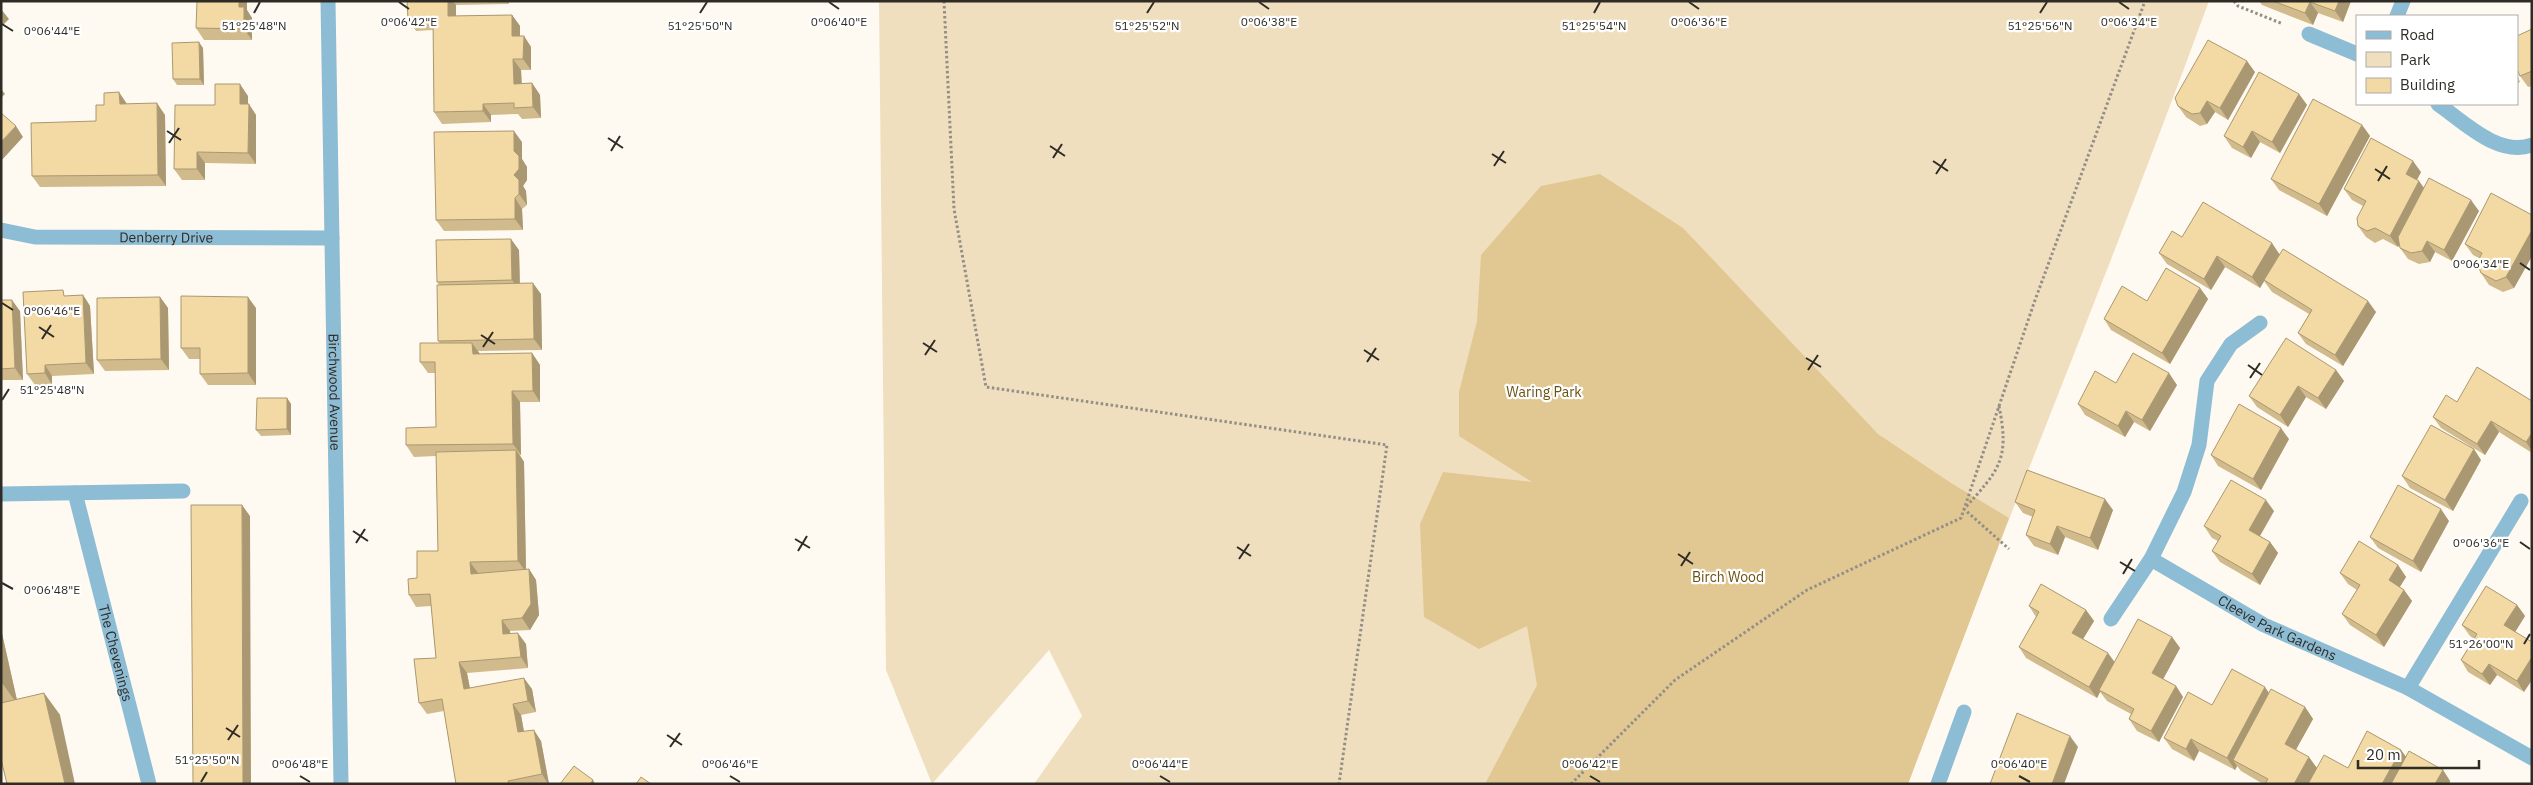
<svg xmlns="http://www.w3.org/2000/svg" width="2533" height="785" font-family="'IBM Plex Sans',sans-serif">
<rect width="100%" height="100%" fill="#fffaf1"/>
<path fill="#f0dfbe" d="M879,1H2209C2113,264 2005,521 1908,784H1034L1082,716L1049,650L932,784L886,670Z"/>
<path fill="#e1c792" d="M1600,174L1683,228L1878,434L1951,483L2009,518L1908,784H1485L1537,685L1527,626L1479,649L1424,617L1420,524L1443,472L1532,482L1459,436V392L1477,321L1481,255L1541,186Z"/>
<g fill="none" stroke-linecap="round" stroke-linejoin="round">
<path stroke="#938f87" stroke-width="3" stroke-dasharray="2.5 2.5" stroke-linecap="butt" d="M944,1L954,209L986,387L1387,445L1339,784
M2234,1L2238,6L2283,24
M1999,406C2010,460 1999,470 1964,509L2009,549
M1571,784L1675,680L1807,590L1961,518L2034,303L2145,1"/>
<path stroke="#8dbcd5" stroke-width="15" d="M1,494L183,491"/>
<g stroke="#8dbcd5" stroke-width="15">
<path id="s1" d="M328,1L341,784"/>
<path d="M2397,16L2403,1"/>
<path d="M2309,34L2357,54"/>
<path d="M2438,104C2464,122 2498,157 2532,145"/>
<path id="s2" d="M1,230L35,237L332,238"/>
<path id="s3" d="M75,493L149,784"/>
<path id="s4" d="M2151,559L2264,625L2408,688L2532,758"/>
<path d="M2111,619L2151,559L2184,492L2199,445L2207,381L2231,344L2260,323"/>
<path d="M2408,688L2521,501"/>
<path d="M1938,784L1964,712"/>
</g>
</g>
<path fill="#d1bb8c" d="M407,1H509V4L456,5V16L512,15L520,26V36H524L531,47V70H521L522,84L532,83L540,95L541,118L522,119L518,114L491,115V122L442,124L434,112L433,30L416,31L408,19Z
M2259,1H2351L2343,22L2318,13L2313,25L2262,5Z
M247,10L252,18V40H204L196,28Z
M2532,29V86L2528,87L2520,76Z
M203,48L204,85H177L173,79Z
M2255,72L2228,120L2215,112L2207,124L2200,126L2186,117L2178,106Z
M2517,75L2520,82L2517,84Z
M2299,94L2307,105L2280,153L2260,142L2251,158L2232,148L2224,136Z
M248,96V104L256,115V164L205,163V180H182L174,169L215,105Z
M127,104L165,115L166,186L40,187L32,176L96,121L104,105Z
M2362,125L2370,136L2327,216L2279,190L2271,179Z
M522,142V159L527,167V180L523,186L526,191L527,205L522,209L523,230L444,231L436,220Z
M2421,172L2417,180L2424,188L2479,211L2452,261L2435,252L2430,262L2419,264L2408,259L2400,248V244L2398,247L2383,239L2375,243L2366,237L2358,226L2363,206L2352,200L2344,189Z
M2532,215V256L2514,288L2503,292L2489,285L2481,273L2479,258L2473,255L2465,244Z
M2182,237L2279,254L2376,312L2343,366L2306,344L2298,333L2309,314L2272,292L2264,281L2260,288L2225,267L2211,290L2167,264L2159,253Z
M519,250L520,283L541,294L542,350L478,351L480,354L532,353L540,365V402H520L521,455H520L524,462L526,569H529L536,580L539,615L530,630L510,631V634L526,644L528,668L467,673L470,688L532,689L536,712L521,715L524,731L541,741L549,784H456L444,711L427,714L419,703L436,658L431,606L416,607L409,595L417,578L438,551L436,456L414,457L406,445L436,427L435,373H428L420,362L440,343L438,341L439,285L437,282Z
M2200,288L2208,299L2170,364L2111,330L2104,319L2147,301Z
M83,295L90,306L94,374L52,376V385H35L27,374L67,296Z
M160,297L168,308L169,370L105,371L97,360Z
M1,300L20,311L23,380H1Z
M256,308V385H208L200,374V359H189L181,348Z
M2336,370L2344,381L2326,409L2306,397L2288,427L2257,407L2249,396Z
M2116,383L2177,385L2150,431L2134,422L2125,437L2085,415L2078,404Z
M287,398L291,404V435L261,436L256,430Z
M2532,401V453L2499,432L2485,455L2441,428L2433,417L2457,402Z
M2289,439L2261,490L2218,466L2211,455Z
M2481,460L2453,511L2410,488L2402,476Z
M2015,502L2113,510L2098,550L2065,537L2058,555L2034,546L2026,535L2033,517L2023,513Z
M2274,511L2260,536L2270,542L2278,553L2260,585L2220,562L2212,551L2218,541L2212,538L2204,526Z
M2449,521L2421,572L2378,548L2370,537Z
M2398,565L2406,577L2400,587L2404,590L2412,601L2384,647L2350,625L2342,614L2357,590L2348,584L2340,573Z
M2517,605L2525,616L2515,632L2524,692L2497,675L2490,685L2468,672L2461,660L2474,639L2470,636L2462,625Z
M2029,606L2086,610L2094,621L2083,639L2114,662L2172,637L2180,648L2163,679L2176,686L2183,697L2159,742L2137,731L2129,719L2131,714L2107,701L2100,692L2097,698L2026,658L2019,647L2036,617Z
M1,629L17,700L44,693L60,715L1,759Z
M2269,693L2305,707L2313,719L2296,749L2317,768H2348L2401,750L2406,757L2443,770L2450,781L2449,784H2263L2241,771L2237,766L2235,770L2199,751L2194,761L2172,749L2164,738L2212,705Z"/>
<path fill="#aa9872" d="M239,1H247V10L252,18V40L244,29L239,7Z
M448,1H453L456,5V27L448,16Z
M2339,1H2351L2343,22L2335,11Z
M2310,2L2318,13L2313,25L2305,13Z
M1,9L9,19L1,27Z
M512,15L520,26V47L512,36Z
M524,36L531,47V70L523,59Z
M199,42L203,48L204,85L200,79Z
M513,59L521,70L522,95L514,84Z
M2247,61L2255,72L2228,120L2220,108Z
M532,83L540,95L541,118L533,107Z
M240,84L248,96V115L240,104Z
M1,89L5,94L1,98Z
M119,92L127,104L128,115L120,104Z
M2299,94L2307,105L2280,153L2272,142Z
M2207,101L2215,112L2207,124L2200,113Z
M157,103L165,115L166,186L158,175Z
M249,104L256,115V164L248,153Z
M483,104L491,115V122L483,111Z
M2362,125L2370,136L2327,216L2319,204Z
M16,126L23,137L1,161V142Z
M514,131L522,142V159L527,167V180L523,186L526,191L527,205L519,194L514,175Z
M2252,131L2260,142L2251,158L2243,147Z
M197,152L205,163V180L197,169Z
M2413,161L2421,172L2414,185L2406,174Z
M2419,181L2427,192L2398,247L2390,236Z
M515,198L522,209L523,230L515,219Z
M2471,200L2479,211L2452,261L2444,250Z
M2532,230V256L2514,288L2506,277Z
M511,239L519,250L520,292L512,280Z
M2427,241L2435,252L2430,262L2422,251Z
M2272,243L2280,255L2260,288L2252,277Z
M2217,256L2225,267L2211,290L2204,279Z
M533,283L541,294L542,350L534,339Z
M2200,288L2208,299L2170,364L2162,353Z
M83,295L90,306L94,374L86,363Z
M160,297L168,308L169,370L161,359Z
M248,297L256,308V385L248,373Z
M12,300L20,311L23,380L15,368Z
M2368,301L2376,312L2343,366L2335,355Z
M472,343L480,354H473Z
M532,353L540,365V402L533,391Z
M45,365L52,376V385L45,373Z
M2336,370L2344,381L2326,409L2318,398Z
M2169,373L2177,385L2150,431L2142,420Z
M2298,386L2306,397L2288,427L2280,415Z
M512,391L520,402L521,455L513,444Z
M287,398L291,404V435L287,429Z
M2126,411L2134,422L2125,437L2118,426Z
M2491,421L2499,432L2485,455L2477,444Z
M2281,428L2289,439L2261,490L2253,479Z
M2532,433V451L2526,442Z
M2474,449L2481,460L2453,511L2445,500Z
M516,450L524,462L526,572L518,561Z
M2105,499L2113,510L2098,550L2090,538Z
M2266,500L2274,511L2257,541L2249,530Z
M242,505L250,516L251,784H243Z
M2441,509L2449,521L2421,572L2413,561Z
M2057,526L2065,537L2058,555L2050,544Z
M2270,542L2278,553L2260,585L2252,574Z
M470,562L478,573L471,574Z
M2398,565L2406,577L2397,591L2389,580Z
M529,569L536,580L539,615L530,630L522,618Z
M2404,590L2412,601L2384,647L2376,635Z
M2517,605L2525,616L2512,637L2504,625Z
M2086,610L2094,621L2080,644L2072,633Z
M502,620L510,631L511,646L503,634Z
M1,629L18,705L2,683L1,678Z
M518,633L526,644L528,668L521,657Z
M2172,637L2180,648L2160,685L2152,673Z
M2108,653L2116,664L2099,690L2100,692L2097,698L2089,687Z
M2532,657V680L2524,692L2517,681Z
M459,662L467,673L472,700L464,689Z
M2489,664L2497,675L2490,685L2482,674Z
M524,678L532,689L536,712L528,701Z
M2176,686L2183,697L2159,742L2151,731Z
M2265,687L2273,699L2233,760L2237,766L2235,770L2227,758Z
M44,693L60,715L75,784H65Z
M513,704L521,715L526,744L518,732Z
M2305,707L2313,719L2293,755L2285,744Z
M534,730L541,741L549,784H548L542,774Z
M2070,736L2078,747L2064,784H2052Z
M2191,739L2199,751L2194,761L2186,749Z
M2401,750L2409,761L2396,784H2382Z
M2309,757L2317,768L2308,784H2294Z
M2443,770L2450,781L2449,784H2435Z
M593,780L595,784H590Z"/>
<path fill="#f3d9a3" stroke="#aa9872" d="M197,1H239V7H244V29L196,28Z
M407,1H448V16L512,15V36H524L523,59H513L514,84L532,83L533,107L514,108V103L483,104V111L434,112L433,19H408Z
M2273,1H2339L2335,11L2310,2L2305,13Z
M2532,29V71L2520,76L2517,69V36Z
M2208,40L2247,61L2220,108L2207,101L2200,113L2192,114L2178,106L2175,98Z
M199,42L200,79H173L172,43Z
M2259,72L2299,94L2272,142L2252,131L2243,147L2224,136Z
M215,84H240V104H249L248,153L197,152V169H174L175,105H215Z
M119,92L120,104L157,103L158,175L32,176L31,123L96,121V105H104V93Z
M2313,99L2362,125L2319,204L2271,179Z
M1,113L16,126L1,142Z
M514,131V151L519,156V169L514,175L519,180V194L515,198V219L436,220L434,132Z
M2371,138L2413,161L2406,174L2419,181L2390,236L2375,228L2367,231L2358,226L2357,218L2366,201L2344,189Z
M2429,178L2471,200L2444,250L2427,241L2422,251L2411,253L2400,248L2398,237Z
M2491,193L2532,215V230L2506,277L2496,281L2481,273L2477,263L2482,253L2465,244Z
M2203,202L2272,243L2252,277L2217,256L2204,279L2159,253L2172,231L2182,237Z
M511,239L512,280L437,282L436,240Z
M2283,249L2368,301L2335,355L2298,333L2312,310L2264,280Z
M2166,268L2200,288L2162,353L2104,319L2122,286L2147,301Z
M533,283L534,339L438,341L437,285Z
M63,290L64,296L83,295L86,363L45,365V373L27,374L23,292Z
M181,296L248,297V373L200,374V348H181Z
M160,297L161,359L97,360V298Z
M1,300H12L15,368L1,369Z
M2286,338L2336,370L2318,398L2298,386L2280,415L2249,396Z
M420,343H472L473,354L532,353L533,391H512L513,444L406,445V428L436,427L435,362H420Z
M2133,353L2169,373L2142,420L2126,411L2118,426L2078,404L2095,371L2116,383Z
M2477,367L2532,401V433L2526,442L2491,421L2477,444L2433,417L2446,395L2457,402Z
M257,398H287V429L256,430Z
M2239,404L2281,428L2253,479L2211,455Z
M2431,425L2474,449L2445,500L2402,476Z
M516,450L518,561L470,562L471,574L529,569L531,604L522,618L502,620L503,634L518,633L521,657L459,662L464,689L524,678L528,701L513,704L518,732L534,730L542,774L508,781L509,784H456L442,699L419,703L414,659L436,658L430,594L409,595L408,579L417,578V551H438L436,452Z
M2027,470L2105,499L2090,538L2057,526L2050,544L2026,535L2035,510L2015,502Z
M2231,480L2266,500L2249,530L2270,542L2252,574L2212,551L2221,536L2204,526Z
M2398,485L2441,509L2413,561L2370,537Z
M191,505H242L243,784H193Z
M2359,541L2398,565L2389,580L2404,590L2376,635L2342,614L2360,585L2340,573Z
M2041,584L2086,610L2072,633L2108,653L2089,687L2019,647L2039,612L2029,606Z
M2486,586L2517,605L2504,625L2532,642V657L2517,681L2489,664L2482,674L2461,660L2477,634L2462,625Z
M2138,619L2172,637L2152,673L2176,686L2151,731L2129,719L2134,709L2099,690Z
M2232,669L2265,687L2227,758L2191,739L2186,749L2164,738L2188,692L2212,705Z
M2271,689L2305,707L2285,744L2309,757L2294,784H2265L2268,779L2233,760Z
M44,693L65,784H7L1,759V703Z
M2017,713L2070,736L2052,784H1990Z
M2367,731L2401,750L2382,784H2308L2324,755L2348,768Z
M2409,751L2443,770L2435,784H2391Z
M574,766L593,780L590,784H560Z
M641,777L651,784H636Z"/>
<path fill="none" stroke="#2f2c26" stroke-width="2" d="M399,2L409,9M829,2L839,9M1259,2L1269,9M1689,2L1699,9M2119,2L2129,9M254,13L260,2M700,13L707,2M1147,13L1154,2M1594,13L1600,2M2040,13L2047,2M2,24L13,31M167,131L181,140M608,138L623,148M169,143L179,128M1050,146L1065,156M611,151L620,136M1492,154L1506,163M1053,158L1062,144M1933,161L1948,171M1494,166L1504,151M2375,169L2390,179M1936,174L1946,159M2378,181L2387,166M2520,263L2530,270M2,303L13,310M39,327L54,337M481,335L495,344M42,339L51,325M923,343L937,352M483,347L493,332M1364,350L1379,360M925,355L935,340M1806,358L1821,367M1367,362L1376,348M2248,365L2262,375M1808,370L1818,355M2250,378L2260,363M2,400L9,389M353,531L368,541M795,539L810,548M2520,542L2530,549M356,543L365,529M1237,547L1251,556M798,551L807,536M1678,554L1693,564M1239,559L1249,544M2120,562L2135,571M1681,566L1690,552M2123,574L2132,559M2,583L13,589M2524,644L2530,634M226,728L240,737M667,735L682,745M228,740L238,725M670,747L680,733M300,776L310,782M730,776L740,782M1160,776L1170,782M1590,776L1600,782M2019,776L2030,782M201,782L207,772"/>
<g text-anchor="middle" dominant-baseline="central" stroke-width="4.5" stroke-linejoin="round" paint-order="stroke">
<g font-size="14" fill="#2f2c26" stroke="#fff">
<text stroke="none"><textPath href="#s2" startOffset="166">Denberry Drive</textPath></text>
<text stroke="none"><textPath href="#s1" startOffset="391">Birchwood Avenue</textPath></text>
<text stroke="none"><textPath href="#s4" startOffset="144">Cleeve Park Gardens</textPath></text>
<text stroke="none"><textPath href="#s3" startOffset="165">The Chevenings</textPath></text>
</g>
<g font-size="14" fill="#6b5112" stroke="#fff">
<text x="1544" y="392">Waring Park</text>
<text x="1728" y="577">Birch Wood</text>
</g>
</g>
<g font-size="12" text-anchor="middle" fill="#2f2c26" stroke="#fff" stroke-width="4.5" stroke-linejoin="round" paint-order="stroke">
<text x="839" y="26">0°06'40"E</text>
<text x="1699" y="26">0°06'36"E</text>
<text x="409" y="26">0°06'42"E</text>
<text x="1269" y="26">0°06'38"E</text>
<text x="2129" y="26">0°06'34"E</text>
<text x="254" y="30">51°25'48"N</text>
<text x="700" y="30">51°25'50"N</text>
<text x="1147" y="30">51°25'52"N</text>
<text x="1594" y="30">51°25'54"N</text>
<text x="2040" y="30">51°25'56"N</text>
<text x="52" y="35">0°06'44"E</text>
<text x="2481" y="268">0°06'34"E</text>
<text x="52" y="315">0°06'46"E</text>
<text x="52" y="394">51°25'48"N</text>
<text x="2481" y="547">0°06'36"E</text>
<text x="52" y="594">0°06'48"E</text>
<text x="2481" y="648">51°26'00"N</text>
<text x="207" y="764">51°25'50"N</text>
<text x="300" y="768">0°06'48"E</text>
<text x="730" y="768">0°06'46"E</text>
<text x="1160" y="768">0°06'44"E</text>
<text x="1590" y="768">0°06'42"E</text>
<text x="2019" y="768">0°06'40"E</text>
</g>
<rect width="2533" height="785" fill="none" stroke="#2f2c26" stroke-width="5"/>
<rect x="2356" y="15" width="162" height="90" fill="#ffffff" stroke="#acaba8"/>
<rect x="2366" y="31" width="25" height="8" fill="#8dbcd5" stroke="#acaba8"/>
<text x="2400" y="40" font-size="15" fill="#2f2c26">Road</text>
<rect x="2366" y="52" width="25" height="15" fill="#f0dfbe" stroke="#acaba8"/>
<text x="2400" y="65" font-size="15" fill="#2f2c26">Park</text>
<rect x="2366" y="78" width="25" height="15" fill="#f3d9a3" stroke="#acaba8"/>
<text x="2400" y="90" font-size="15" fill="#2f2c26">Building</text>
<path d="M2358 760v8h121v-8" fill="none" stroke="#2f2c26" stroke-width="2.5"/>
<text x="2366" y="760" font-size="15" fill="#2f2c26" stroke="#ffffff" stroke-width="4" paint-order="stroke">20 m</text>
</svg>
